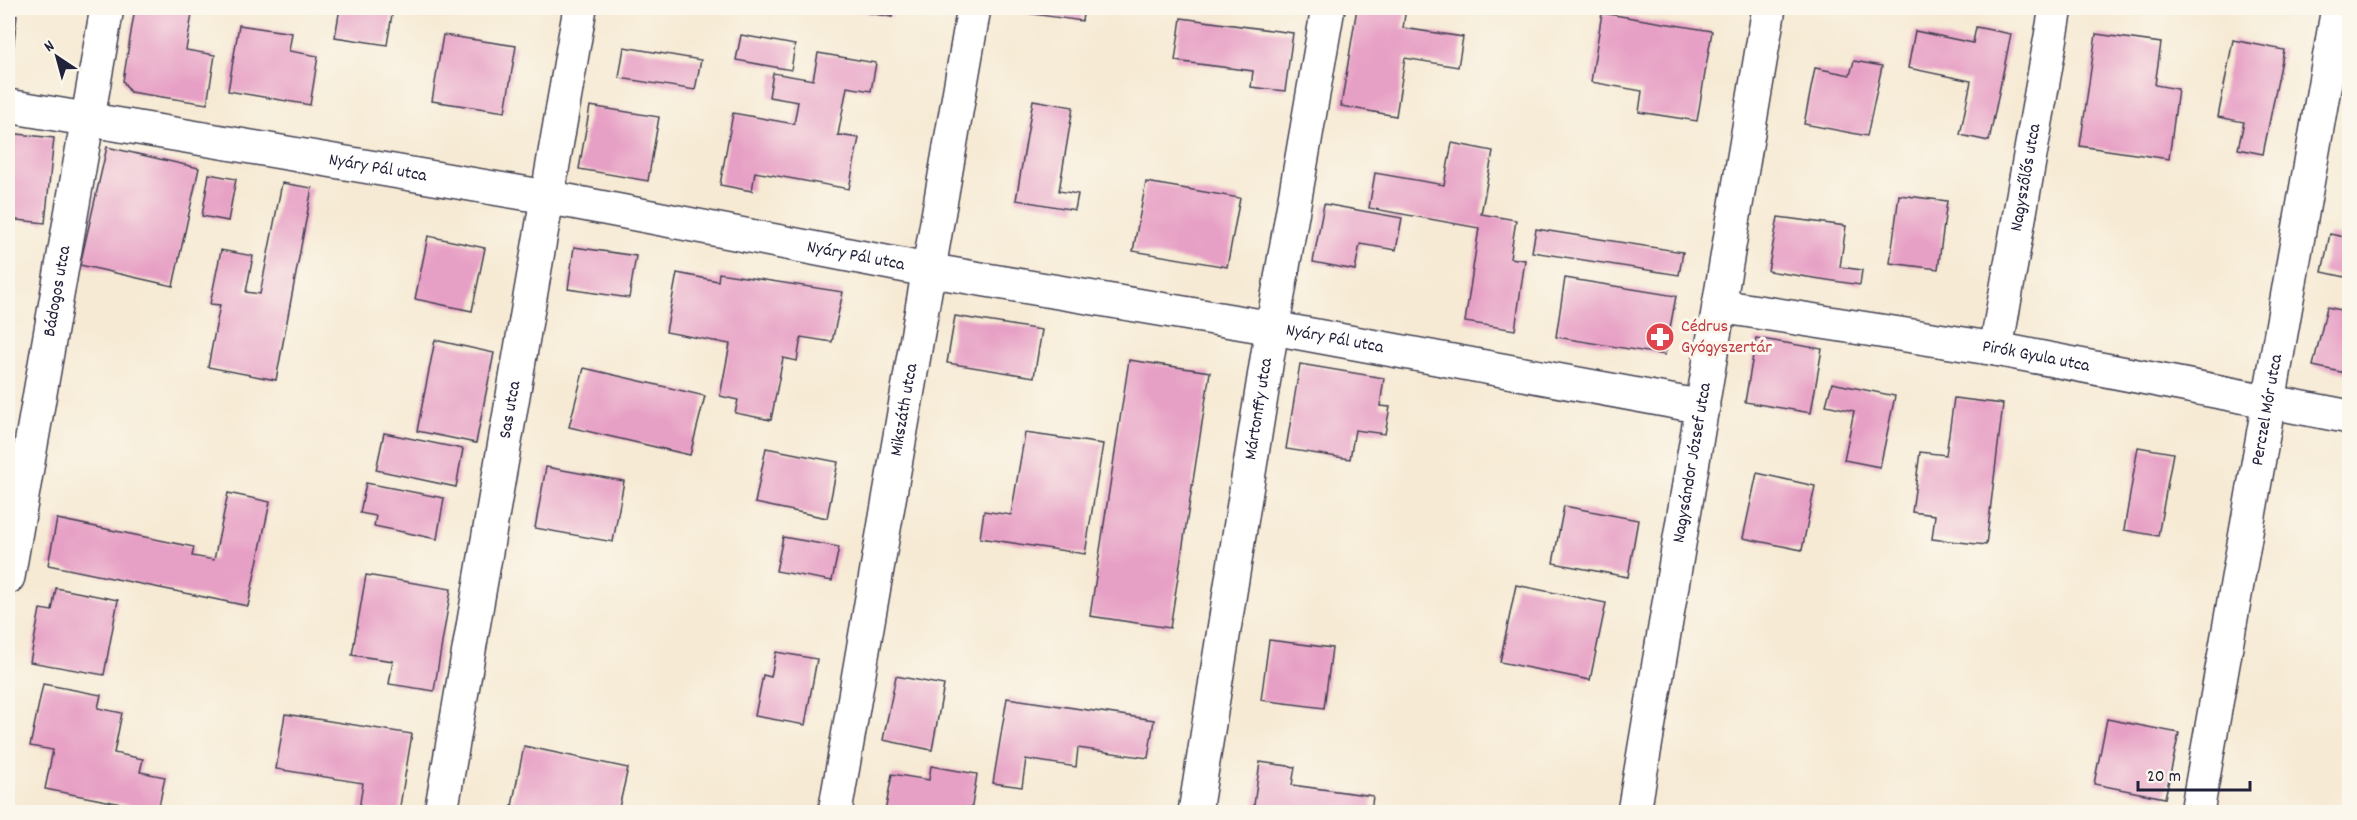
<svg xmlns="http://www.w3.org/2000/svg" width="2357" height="820" font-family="Dekko,sans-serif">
<rect width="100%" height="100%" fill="#fbf7ec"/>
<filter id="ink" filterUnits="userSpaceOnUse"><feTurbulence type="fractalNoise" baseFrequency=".0167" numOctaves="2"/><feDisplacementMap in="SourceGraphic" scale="12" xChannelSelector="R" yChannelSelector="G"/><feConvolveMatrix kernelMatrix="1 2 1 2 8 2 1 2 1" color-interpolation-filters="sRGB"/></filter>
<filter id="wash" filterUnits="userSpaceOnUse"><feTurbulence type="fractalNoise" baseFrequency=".008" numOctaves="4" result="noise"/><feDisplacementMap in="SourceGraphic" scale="24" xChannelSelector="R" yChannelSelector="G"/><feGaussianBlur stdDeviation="1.35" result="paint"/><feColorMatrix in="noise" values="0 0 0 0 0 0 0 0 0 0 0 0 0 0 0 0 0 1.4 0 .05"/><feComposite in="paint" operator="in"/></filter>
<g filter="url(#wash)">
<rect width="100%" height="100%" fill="#f6ead4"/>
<g id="blocks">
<path fill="#e7a0c5" d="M135,8H193L186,50L215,55L207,104L130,92L123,81Z
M340,8H393L387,45L335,37Z
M842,8H893L892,17Z
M1020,8H1084L1082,21L1019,12Z
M1357,8H1406L1403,28L1463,37L1458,67L1405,58L1396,116L1341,106Z
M1602,13L1712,31L1697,121L1639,112L1642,91L1591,82Z
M8,15L17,16L11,67L8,66Z
M1181,18L1293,33L1285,91L1251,87L1253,71L1175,61Z
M239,25L292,33L289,51L318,56L310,105L228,91Z
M1976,27L2011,34L1989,141L1960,135L1971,81L1908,68L1915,31L1973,43Z
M2096,34L2161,43L2155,85L2178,89L2169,159L2080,146Z
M443,35L516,46L505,112L432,101Z
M741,35L795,45L791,70L736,60Z
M2233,40L2284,50L2263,154L2238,149L2244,122L2218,117Z
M624,47L701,60L695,90L619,78Z
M818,53L876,63L871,91L847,87L838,135L859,138L849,189L755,172L752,191L720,185L733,113L794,124L798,102L769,97L773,73L813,80Z
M1854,61L1882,66L1867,136L1804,124L1815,68L1850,75Z
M1033,100L1073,107L1059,191L1078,194L1075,210L1016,200Z
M590,106L659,117L648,181L579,169Z
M8,133L54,138L45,223L8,219Z
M1452,143L1493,151L1481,214L1516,220L1510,258L1525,260L1515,330L1465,322L1479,228L1369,208L1375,173L1444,185Z
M107,147L199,168L173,286L80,265Z
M209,174L236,179L228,221L202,216Z
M1146,182L1240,198L1227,267L1133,251Z
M282,183L312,188L276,380L208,367L220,305L210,304L221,250L253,256L246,292L260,294Z
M1899,195L1947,201L1938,269L1890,263Z
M1324,204L1402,218L1396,250L1360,244L1355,270L1313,262Z
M1778,217L1846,226L1840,267L1862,270L1860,285L1768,271Z
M1536,229L1683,252L1679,275L1532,252Z
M2330,234L2350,238V278L2322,272Z
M428,236L485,248L472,311L415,299Z
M574,247L636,256L629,298L568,289Z
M677,273L718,281L719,273L843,292L832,342L801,337L797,361L783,358L771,420L735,413L738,400L720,396L730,344L666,332Z
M1565,278L1676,296L1665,355L1556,337Z
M2327,307L2350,312V374L2313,366Z
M955,316L1042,330L1034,377L947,363Z
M1756,338L1822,349L1811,413L1745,402Z
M435,340L494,353L476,443L417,431Z
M1129,360L1210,372L1170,628L1090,616Z
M1300,364L1384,378L1380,406L1390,407L1385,434L1355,430L1350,459L1286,449Z
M584,368L705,396L690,455L569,427Z
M1832,383L1895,396L1880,467L1844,460L1854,411L1826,405Z
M1954,398L2003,404L1986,545L1932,539L1935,515L1912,512L1920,452L1946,455Z
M384,433L463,449L456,487L376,470Z
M1025,433L1103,444L1085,554L980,538L984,511L1011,515Z
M2138,447L2173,453L2158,536L2124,530Z
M766,448L838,462L827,518L755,503Z
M546,467L624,481L613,542L535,528Z
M1757,473L1815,486L1802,550L1743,538Z
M366,483L444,498L437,539L374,526L376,516L360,513Z
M228,493L270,502L248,606L48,565L57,519L194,547L192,556L214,560Z
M1564,506L1638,520L1628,577L1553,563Z
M783,537L839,547L832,581L776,571Z
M366,575L451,589L434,691L389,684L393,661L352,655Z
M1516,585L1606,603L1590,680L1500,662Z
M56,588L118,600L104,675L30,662L40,609L52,611Z
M1269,640L1332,648L1324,708L1261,700Z
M776,652L817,659L805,725L755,716L763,675L771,677Z
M896,676L944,685L932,750L883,740Z
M43,684L101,695L98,708L122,713L114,753L143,759L140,772L165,777L158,811L45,789L53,750L30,746Z
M1007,698L1154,720L1148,758L1078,748L1076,767L1026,759L1022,787L993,783Z
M285,714L412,734L399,812L359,809L363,783L276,769Z
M2107,719L2179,733L2165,798L2094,784Z
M524,746L628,768L618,812H542L512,806Z
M1260,762L1295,767L1292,785L1373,796L1371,812H1253Z
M931,766L977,774L971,812H885L892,774L929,780Z"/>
</g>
</g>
<g filter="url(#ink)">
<use href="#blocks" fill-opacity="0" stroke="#424052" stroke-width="1.5"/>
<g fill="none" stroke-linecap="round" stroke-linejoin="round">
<g stroke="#424052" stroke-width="36">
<g id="minor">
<path id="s1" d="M8,106L547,197L927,270L1273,328L1703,407"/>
<path id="s2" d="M1719,306L1996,349L2350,417"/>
<path id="s3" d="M1996,349L2056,8"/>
<path id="s4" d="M8,577L107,8"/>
<path id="s5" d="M441,812L580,8"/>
<path id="s6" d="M835,812L974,8"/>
<path id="s7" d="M1195,812L1268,353L1328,8"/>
<path id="s8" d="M2197,812L2338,8"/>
</g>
</g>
<g stroke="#424052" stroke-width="36">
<g id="tertiary">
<path id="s9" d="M1634,812L1769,8"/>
</g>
</g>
<use href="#minor" stroke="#fff" stroke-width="33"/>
<use href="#tertiary" stroke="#fff" stroke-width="33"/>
</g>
</g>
<defs>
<g id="pharmacy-disc" transform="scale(1.5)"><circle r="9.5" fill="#e0444e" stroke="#fbf7ec"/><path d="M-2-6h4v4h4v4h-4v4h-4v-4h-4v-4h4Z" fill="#fff"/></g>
</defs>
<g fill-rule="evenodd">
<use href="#pharmacy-disc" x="1660" y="337"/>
</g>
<g text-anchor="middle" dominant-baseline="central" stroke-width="6" stroke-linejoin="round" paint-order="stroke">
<g font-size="18" fill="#22223b" stroke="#fbf7ec">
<text stroke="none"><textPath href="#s1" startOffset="375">Nyáry Pál utca</textPath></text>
<text stroke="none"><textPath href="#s3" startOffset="174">Nagyszőlős utca</textPath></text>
<text stroke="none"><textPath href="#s1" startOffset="861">Nyáry Pál utca</textPath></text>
<text stroke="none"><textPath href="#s4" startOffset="290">Bádogos utca</textPath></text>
<text stroke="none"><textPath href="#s1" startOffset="1347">Nyáry Pál utca</textPath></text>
<text stroke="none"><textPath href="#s2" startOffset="321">Pirók Gyula utca</textPath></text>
<text stroke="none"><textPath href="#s5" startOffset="408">Sas utca</textPath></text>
<text stroke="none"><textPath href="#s6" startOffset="408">Mikszáth utca</textPath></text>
<text stroke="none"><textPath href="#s7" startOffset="408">Mártonffy utca</textPath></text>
<text stroke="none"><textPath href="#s8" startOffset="408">Perczel Mór utca</textPath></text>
<text stroke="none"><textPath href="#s9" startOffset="354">Nagysándor József utca</textPath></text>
</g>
<g font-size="18" fill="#be3a42" stroke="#fbf7ec" text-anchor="start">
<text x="1681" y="327">Cédrus<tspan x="1681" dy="21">Gyógyszertár</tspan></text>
</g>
</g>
<rect width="2357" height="820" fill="none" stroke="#fbf7ec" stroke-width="30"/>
<g transform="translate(57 57) rotate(324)" stroke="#fbf7ec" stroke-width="4.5" paint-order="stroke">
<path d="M0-4.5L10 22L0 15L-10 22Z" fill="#22223b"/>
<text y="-9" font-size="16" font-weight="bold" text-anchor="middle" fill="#22223b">N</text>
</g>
<path d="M2138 781v9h112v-9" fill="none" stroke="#22223b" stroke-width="3"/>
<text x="2147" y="781" font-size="18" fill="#22223b" stroke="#fbf7ec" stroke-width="4.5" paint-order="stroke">20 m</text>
</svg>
